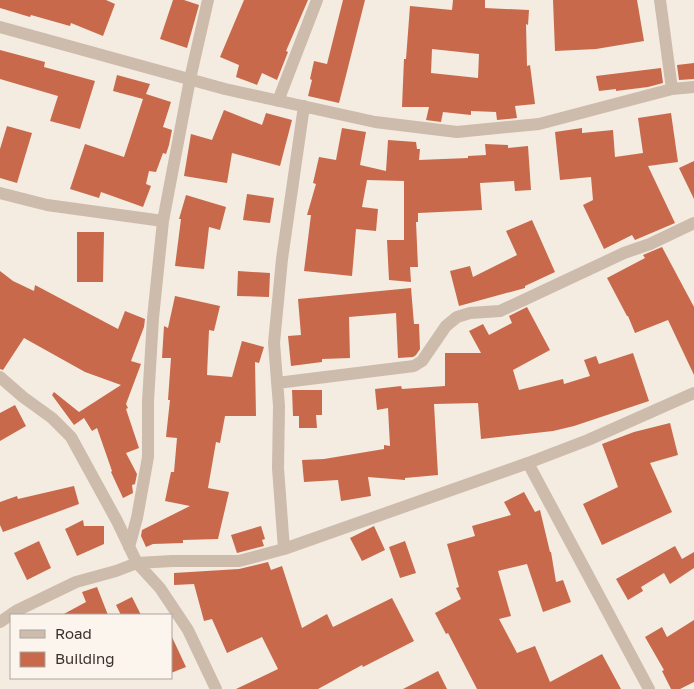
<svg xmlns="http://www.w3.org/2000/svg" width="694" height="689" font-family="'Golos Text',sans-serif">
<rect width="100%" height="100%" fill="#f4ebe1"/>
<path fill="#c8694b" fill-rule="evenodd" d="M0,0H106L115,4L103,36L71,23L70,26L31,15L30,17L0,8Z
M173,0H184L199,5L187,48L160,39Z
M244,0H308L286,51L288,52L277,80L262,73L257,85L236,77L239,65L220,57Z
M343,0H365L339,103L308,96L312,80L310,79L314,61L327,64Z
M453,0H485V8L529,10L528,25L526,24L527,66L530,65L535,104L515,106L517,118L497,120L496,112L471,111V115L443,112L441,122L426,120L429,107H402L404,59H406L410,6L452,10ZM432,49L479,54L478,78L431,73Z
M553,0H637L644,41L596,49L555,51Z
M0,50L45,62L44,67L95,81L80,129L50,121L58,96L0,79Z
M694,63V79L679,80L677,65Z
M661,68L663,83L648,87L616,91V89L599,91L596,76Z
M117,75L150,84L146,94L171,102L163,127L172,130L169,145L166,154L163,153L156,172L149,171L146,184L151,186L143,207L101,192L99,198L70,189L85,144L124,157L143,99L113,91Z
M224,110L262,125L266,113L292,120L280,166L232,153L227,183L184,176L191,134L212,140Z
M671,113L678,162L648,166L675,223L635,240L632,235L604,249L583,205L593,200L591,177L560,180L555,132L582,128V133L613,130L615,157L643,153L638,118Z
M7,126L32,133L17,183L0,178V149Z
M342,128L366,132L360,165L386,171L388,140L416,142L417,149H420L419,160L468,158V156L486,155L485,144L508,145V148L528,146L531,190L515,191L514,181L480,183L482,210L418,213V222H416L418,267H410L411,282L389,280L387,240H404V181L367,180L362,207L378,209L376,231L356,229L352,276L304,271L311,215H307L316,184L313,183L319,157L336,160Z
M694,161V199L679,168Z
M247,194L274,198L270,223L243,220Z
M186,195L226,207L220,230L209,227L204,269L175,266L181,219H179Z
M532,220L555,272L525,286V288L459,306L450,271L470,266L473,277L517,255L506,231Z
M77,232H104L103,282H77Z
M662,247L694,307V375L668,320L635,333L628,316H627L607,278L645,258L643,255Z
M0,271L13,281L34,291L35,285L118,329L125,311L145,319L144,327L131,361L141,364L126,404L128,408L126,409L139,448L126,453L137,474L135,484L132,485L133,493L123,498L111,472L112,471L97,428L92,431L84,418L74,425L52,395L54,392L79,412L121,385L85,372L24,338L3,370L0,369Z
M238,271L270,273L269,297L237,296Z
M411,288L414,324H419L420,349L416,355L413,357L398,358L396,313L349,317L350,358L322,359V362L291,366L288,336L301,335L298,299Z
M175,296L220,306L214,331L209,330L207,375L232,377L242,341L264,347L259,363L255,362L256,416H225L220,443L216,442L208,488L229,492L218,539L183,540V543L153,544L146,547L141,536L142,530L190,506L165,501L171,472H174L177,438L166,437L170,400H168L171,358H162L164,326L168,328Z
M527,307L550,350L513,370L519,390L563,379L564,384L590,376L584,360L596,356L599,364L633,353L649,401L574,426L553,431L481,439L478,403L434,404L438,475L405,478V480L368,477L371,496L341,501L338,480L304,482L302,460L324,459L384,449V445L390,446L388,408L377,410L375,389L401,386L402,389L445,386V353H481L469,331L483,324L489,335L512,323L509,316Z
M292,390H322V415H316L317,428H299V416H293Z
M15,405L26,426L0,441V413Z
M670,423L678,455L650,463L672,512L602,545L583,504L618,487L602,444L634,432Z
M74,486L79,504L3,532L0,525V502L17,496L18,499Z
M524,492L535,512L540,510L550,552H551L556,582L563,580L571,602L543,612L527,564L498,571L511,616L499,619L517,653L535,646L550,682L602,654L621,689H477L448,633L446,634L435,613L461,599L456,588L459,587L447,544L475,536L472,526L511,515L504,502Z
M83,520L84,526H104V544L77,556L65,529Z
M261,526L265,539L262,540L264,546L237,553L231,535Z
M374,526L385,550L362,561L350,538Z
M39,541L51,568L27,580L14,553Z
M405,541L416,573L400,578L389,547Z
M675,546L682,559L694,552V568L670,584L664,573L641,587L643,591L628,600L616,579Z
M268,562L271,570L282,566L302,628L327,614L333,627L392,598L414,641L363,667L362,665L318,689H236L278,669L262,637L227,653L212,619L204,621L194,584L174,585V573L239,569Z
M97,587L108,615H62L86,602L82,592Z
M132,597L141,615H121L116,605Z
M694,620V682L680,689H671L662,671L664,670L645,637L662,627L667,637Z
M171,635L186,667L171,673Z
M438,671L447,689H403Z"/>
<g fill="none" stroke-linecap="round" stroke-linejoin="round">
<path stroke="#cdbbac" stroke-width="12" d="M660,0L672,89
M0,27L225,89L375,122L457,132L539,124L672,89L694,87
M278,101L317,0
M0,193L47,205L163,221
M0,377L23,397L52,418L71,437L117,521L137,563L160,588L188,630L216,689
M277,383L414,366L422,361L446,326L457,317L470,313L500,311L624,253L650,244L694,223
M528,463L649,689
M129,547L137,518L148,457V401L153,318L163,221L190,79L208,0
M284,549L278,468L279,406L274,343L282,259L304,106
M0,622L16,611L76,582L116,571L137,563L172,561H239L284,549L528,463L588,440L694,393"/>
</g>
<rect x="10" y="614" width="162" height="65" fill="#fbf5ee" stroke="#aea6a0"/>
<rect x="20" y="630" width="25" height="8" fill="#cdbbac" stroke="#aea6a0"/>
<text x="55" y="639" font-size="15" fill="#3b302b">Road</text>
<rect x="20" y="652" width="25" height="15" fill="#c8694b" stroke="#aea6a0"/>
<text x="55" y="664" font-size="15" fill="#3b302b">Building</text>
</svg>
